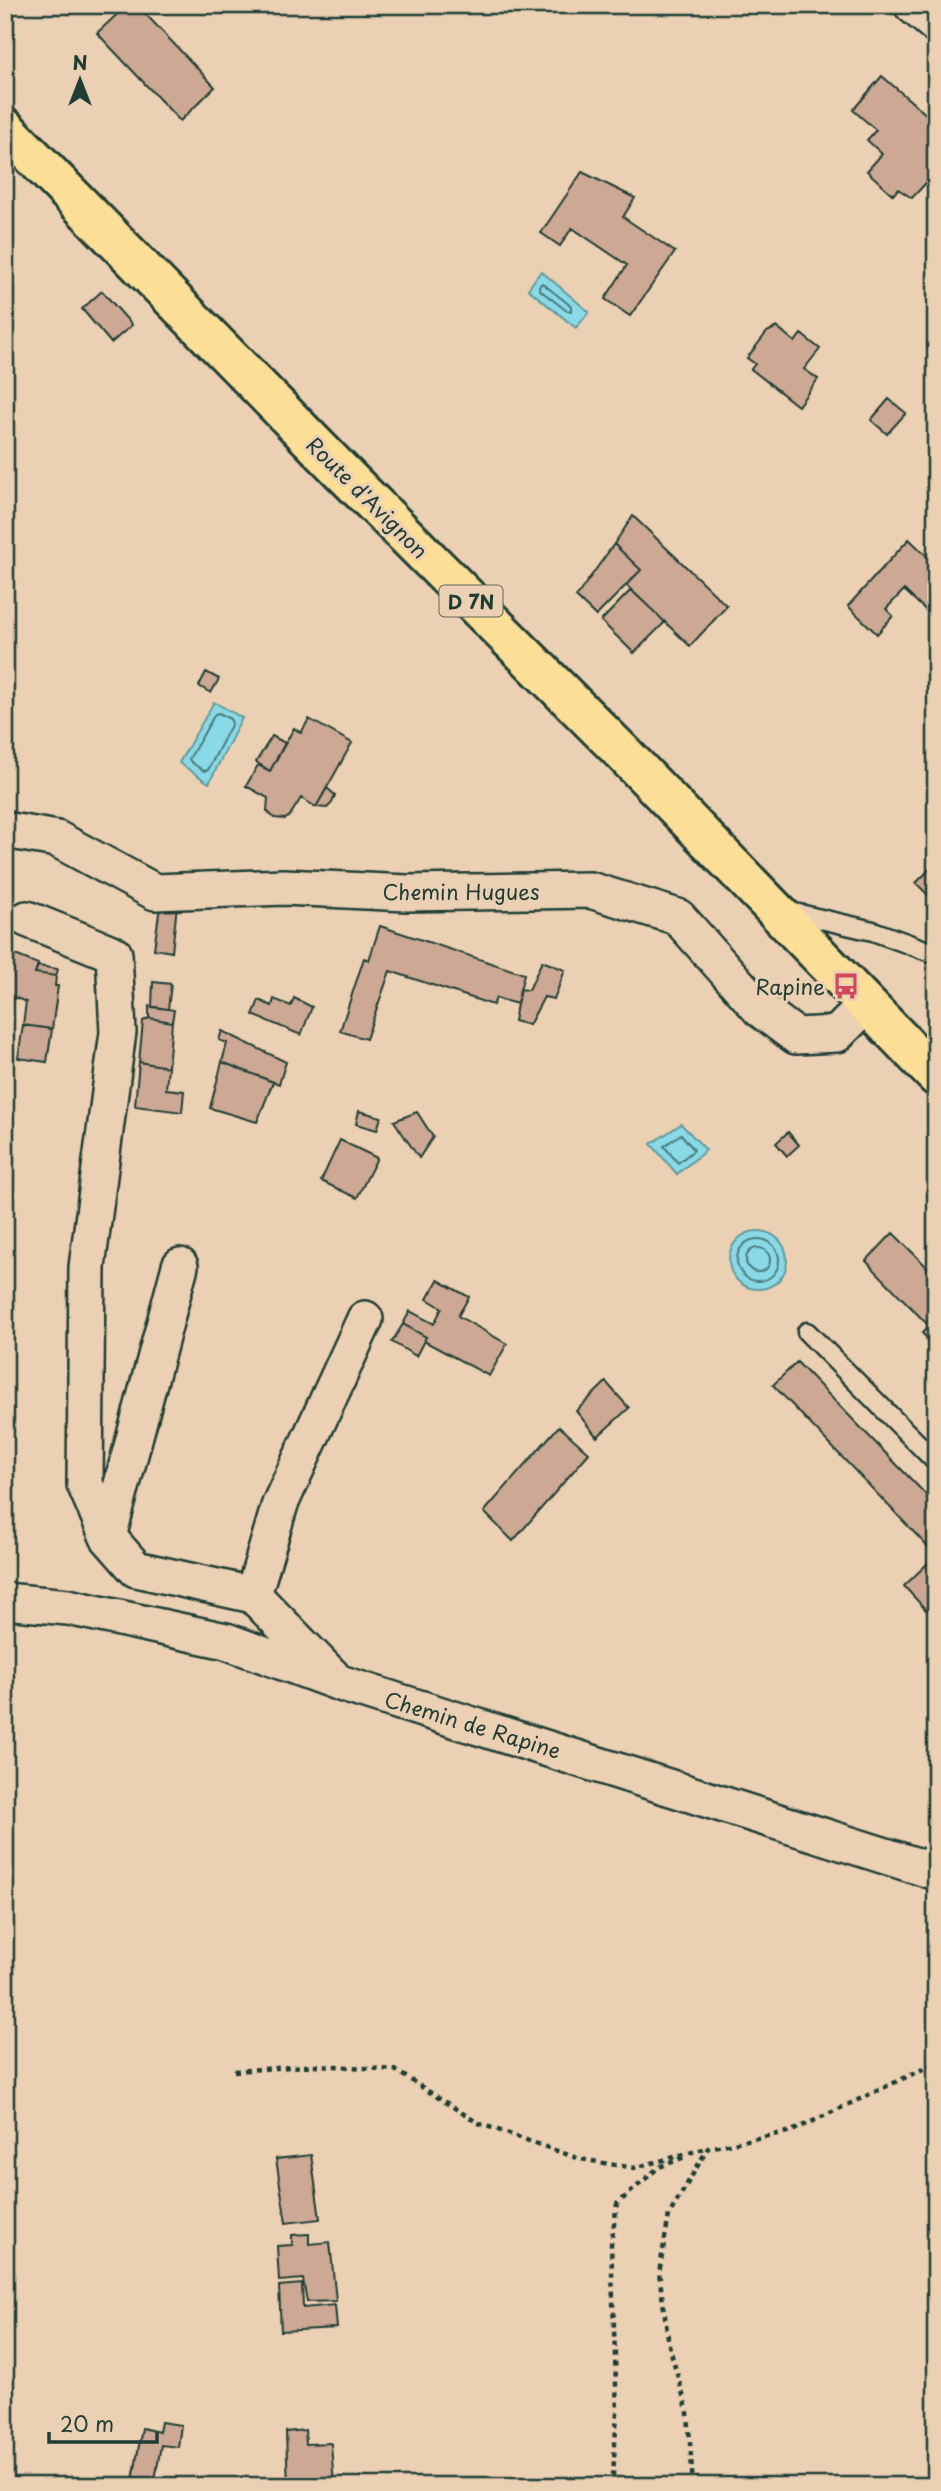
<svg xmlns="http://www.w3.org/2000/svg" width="941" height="2491" font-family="'Playpen Sans',sans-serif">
<rect width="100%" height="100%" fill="#ecd0b3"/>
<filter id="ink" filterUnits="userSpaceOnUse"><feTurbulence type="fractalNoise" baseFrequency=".0143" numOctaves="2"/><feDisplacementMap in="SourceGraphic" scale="14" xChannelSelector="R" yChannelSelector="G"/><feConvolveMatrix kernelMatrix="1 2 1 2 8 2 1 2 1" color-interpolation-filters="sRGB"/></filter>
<g filter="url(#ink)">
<path fill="#8ad9e7" stroke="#5f9b9f" stroke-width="2" d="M541,271L589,312L576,328L528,289Z
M214,702L242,718L209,783L179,763Z
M681,1124L706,1150L677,1174L651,1144Z
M729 1260a29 29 0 1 1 58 0a29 29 0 1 1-58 0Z"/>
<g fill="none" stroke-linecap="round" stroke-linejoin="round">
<path stroke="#4a7b7c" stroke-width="2" d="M542,283L571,306V311H567L540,290L539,286Z
M219,713L230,719L232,723L208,770L204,771L191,762L189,759L215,714Z
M681,1134L694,1150L678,1163L664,1146Z
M737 1260a21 21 0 1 1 42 0a21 21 0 1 1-42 0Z
M746 1260a12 12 0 1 1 24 0a12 12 0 1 1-24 0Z"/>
</g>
<path fill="#cda894" stroke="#1f3d34" stroke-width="2" d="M127,5H137L215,87L180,121L97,33Z
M882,76L936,123V172L912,198L898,189L893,195L867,171L882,154L867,140L876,130L853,110Z
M582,172L635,198L623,217L675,252L630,316L605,299L627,265L572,228L560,246L541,233Z
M102,291L132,325L111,343L82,309Z
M777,327L795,342L801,334L820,349L804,369L818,379L798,406L751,369L755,364L747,358L767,332Z
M889,399L906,413L887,434L871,420Z
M633,516L727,606L690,646L626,585L641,570L614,544Z
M909,539L936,565V632L929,630L933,617L904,590L886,609L893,616L877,634L848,606Z
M614,544L641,570L596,616L576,597Z
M631,590L665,622L634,653L601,621Z
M206,672L219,679L211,693L199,686Z
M309,719L352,743L316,807L301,798L289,817L285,819L274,818L267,811L268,798L246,786L258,765L270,771L294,728L301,733Z
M272,736L285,743L270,771L256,762Z
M327,788L335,795L332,803L327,808L316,807Z
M931,868L936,873V903L916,883Z
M177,905L172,952L154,949L160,906Z
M380,926L524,974L517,1004L496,998L493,1005L390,971L366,1039L340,1031L364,958L369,960Z
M5,951L38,964L35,973L56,976L55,986H58L52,1029L23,1025L26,1002L5,993Z
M542,961L565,970L554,999L544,997L529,1025L514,1021L517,1004L520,989L529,990Z
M38,966L58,969L56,976L35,973Z
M153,982L171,984L168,1009L152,1007Z
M294,998L312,1007L301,1035L253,1015L259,1000L272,1006L274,999L291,1006Z
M149,1006L174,1010L172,1022L149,1018Z
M149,1018L172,1022L168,1067L139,1062L143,1021Z
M23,1025L52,1029L47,1062L18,1058Z
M222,1031L286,1062L279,1084L222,1062L227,1043L219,1040Z
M139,1062L168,1067L166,1089L184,1091L182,1112L135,1106Z
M222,1062L273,1082L257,1122L210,1108Z
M359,1111L381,1117L377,1130L356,1124Z
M417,1112L433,1137L419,1158L394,1121Z
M788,1132L799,1145L787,1156L776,1143Z
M340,1140L377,1158L357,1198L321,1181Z
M893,1233L936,1276V1348L922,1333L929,1326L866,1261Z
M438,1280L469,1297L458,1316L507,1344L489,1376L424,1341L426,1337L403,1324L410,1311L434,1324L442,1308L427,1299Z
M403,1324L426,1337L416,1356L392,1342Z
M797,1362L936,1505V1542L929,1548L773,1385Z
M606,1382L629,1408L597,1437L576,1411Z
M559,1426L589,1453L513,1541L484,1512Z
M928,1563L936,1572V1621L904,1586Z
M311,2155L320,2219L286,2223L276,2159Z
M309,2234V2244L330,2242L336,2301L307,2302L303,2279L279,2281L277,2246L292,2245V2235Z
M302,2284L303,2308L335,2305L337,2328L281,2331L279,2286Z
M161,2422L181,2425L178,2447L161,2445L154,2486H132L142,2428L159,2432Z
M305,2430L306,2444L331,2443L334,2486H288L286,2432Z"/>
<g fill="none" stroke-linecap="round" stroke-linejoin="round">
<g stroke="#1f3d34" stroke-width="23">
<path id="service" d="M786,911L873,931L936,954
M807,1332L936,1462"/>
</g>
<g stroke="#1f3d34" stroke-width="40">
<path id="minor" d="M912,5L936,25
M5,830L57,839L155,892L284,887L407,893L590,890L678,917L760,1009L796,1036L837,1034L865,1006
M27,919L114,954L118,1032L87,1267L85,1484L108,1537L136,1569L253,1595
M108,1537L180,1266
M5,1601L68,1607L226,1641L340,1683L936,1872
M332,1676L253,1595L280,1504L365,1319"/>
</g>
<g stroke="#1f3d34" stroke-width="44">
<path id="primary" d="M5,128L342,472L623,753L936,1076"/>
</g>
<path stroke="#1f3d34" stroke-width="4.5" stroke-dasharray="5 5" stroke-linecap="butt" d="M234,2071L319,2065L395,2070L478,2123L580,2159L634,2168L707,2148
M610,2486L613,2475L617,2412L611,2244L617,2204L659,2167L685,2157
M693,2486L688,2413L669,2345L659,2273L669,2215L708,2148L792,2131L936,2063"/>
<use href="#service" stroke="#ecd0b3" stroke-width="18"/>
<use href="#minor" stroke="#ecd0b3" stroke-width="35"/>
<use href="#primary" stroke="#fcde96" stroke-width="38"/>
</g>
</g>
<defs>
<g id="bus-bare" transform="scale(2.1)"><path d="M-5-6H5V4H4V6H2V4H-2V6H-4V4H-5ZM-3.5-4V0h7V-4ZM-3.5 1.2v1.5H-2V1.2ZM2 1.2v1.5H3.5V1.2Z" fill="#d1495b" stroke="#ecd0b3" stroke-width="2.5" paint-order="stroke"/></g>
</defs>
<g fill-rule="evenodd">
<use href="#bus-bare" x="846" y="986"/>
</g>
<g text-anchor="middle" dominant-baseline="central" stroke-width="6" stroke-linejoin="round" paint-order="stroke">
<rect fill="#ecd0b3" stroke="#5c695a" stroke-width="2" x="439.5" y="585.5" width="63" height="31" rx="5"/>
<g font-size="19" font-weight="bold" fill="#1f3d34">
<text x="471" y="601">D 7N</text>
</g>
<g font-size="21" fill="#1f3d34" stroke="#ecd0b3">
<text transform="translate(368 497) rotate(45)">Route d'Avignon</text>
<text x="461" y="891">Chemin Hugues</text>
<text transform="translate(473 1724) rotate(17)">Chemin de Rapine</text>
</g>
<g font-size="21" fill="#1f3d34" stroke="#ecd0b3" text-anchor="end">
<text x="825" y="986">Rapine</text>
</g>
</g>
<rect width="941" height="2491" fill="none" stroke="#ecd0b3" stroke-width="28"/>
<rect x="14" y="14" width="913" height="2463" fill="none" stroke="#1f3d34" stroke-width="2.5" filter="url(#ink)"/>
<g transform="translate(80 80)" stroke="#ecd0b3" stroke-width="5" paint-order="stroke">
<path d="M0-5L12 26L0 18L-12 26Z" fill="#1f3d34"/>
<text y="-10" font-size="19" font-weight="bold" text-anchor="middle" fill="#1f3d34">N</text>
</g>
<path d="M49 2432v10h108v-10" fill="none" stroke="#1f3d34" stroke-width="3.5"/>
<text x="60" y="2432" font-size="21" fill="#1f3d34" stroke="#ecd0b3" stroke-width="5" paint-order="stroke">20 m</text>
</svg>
